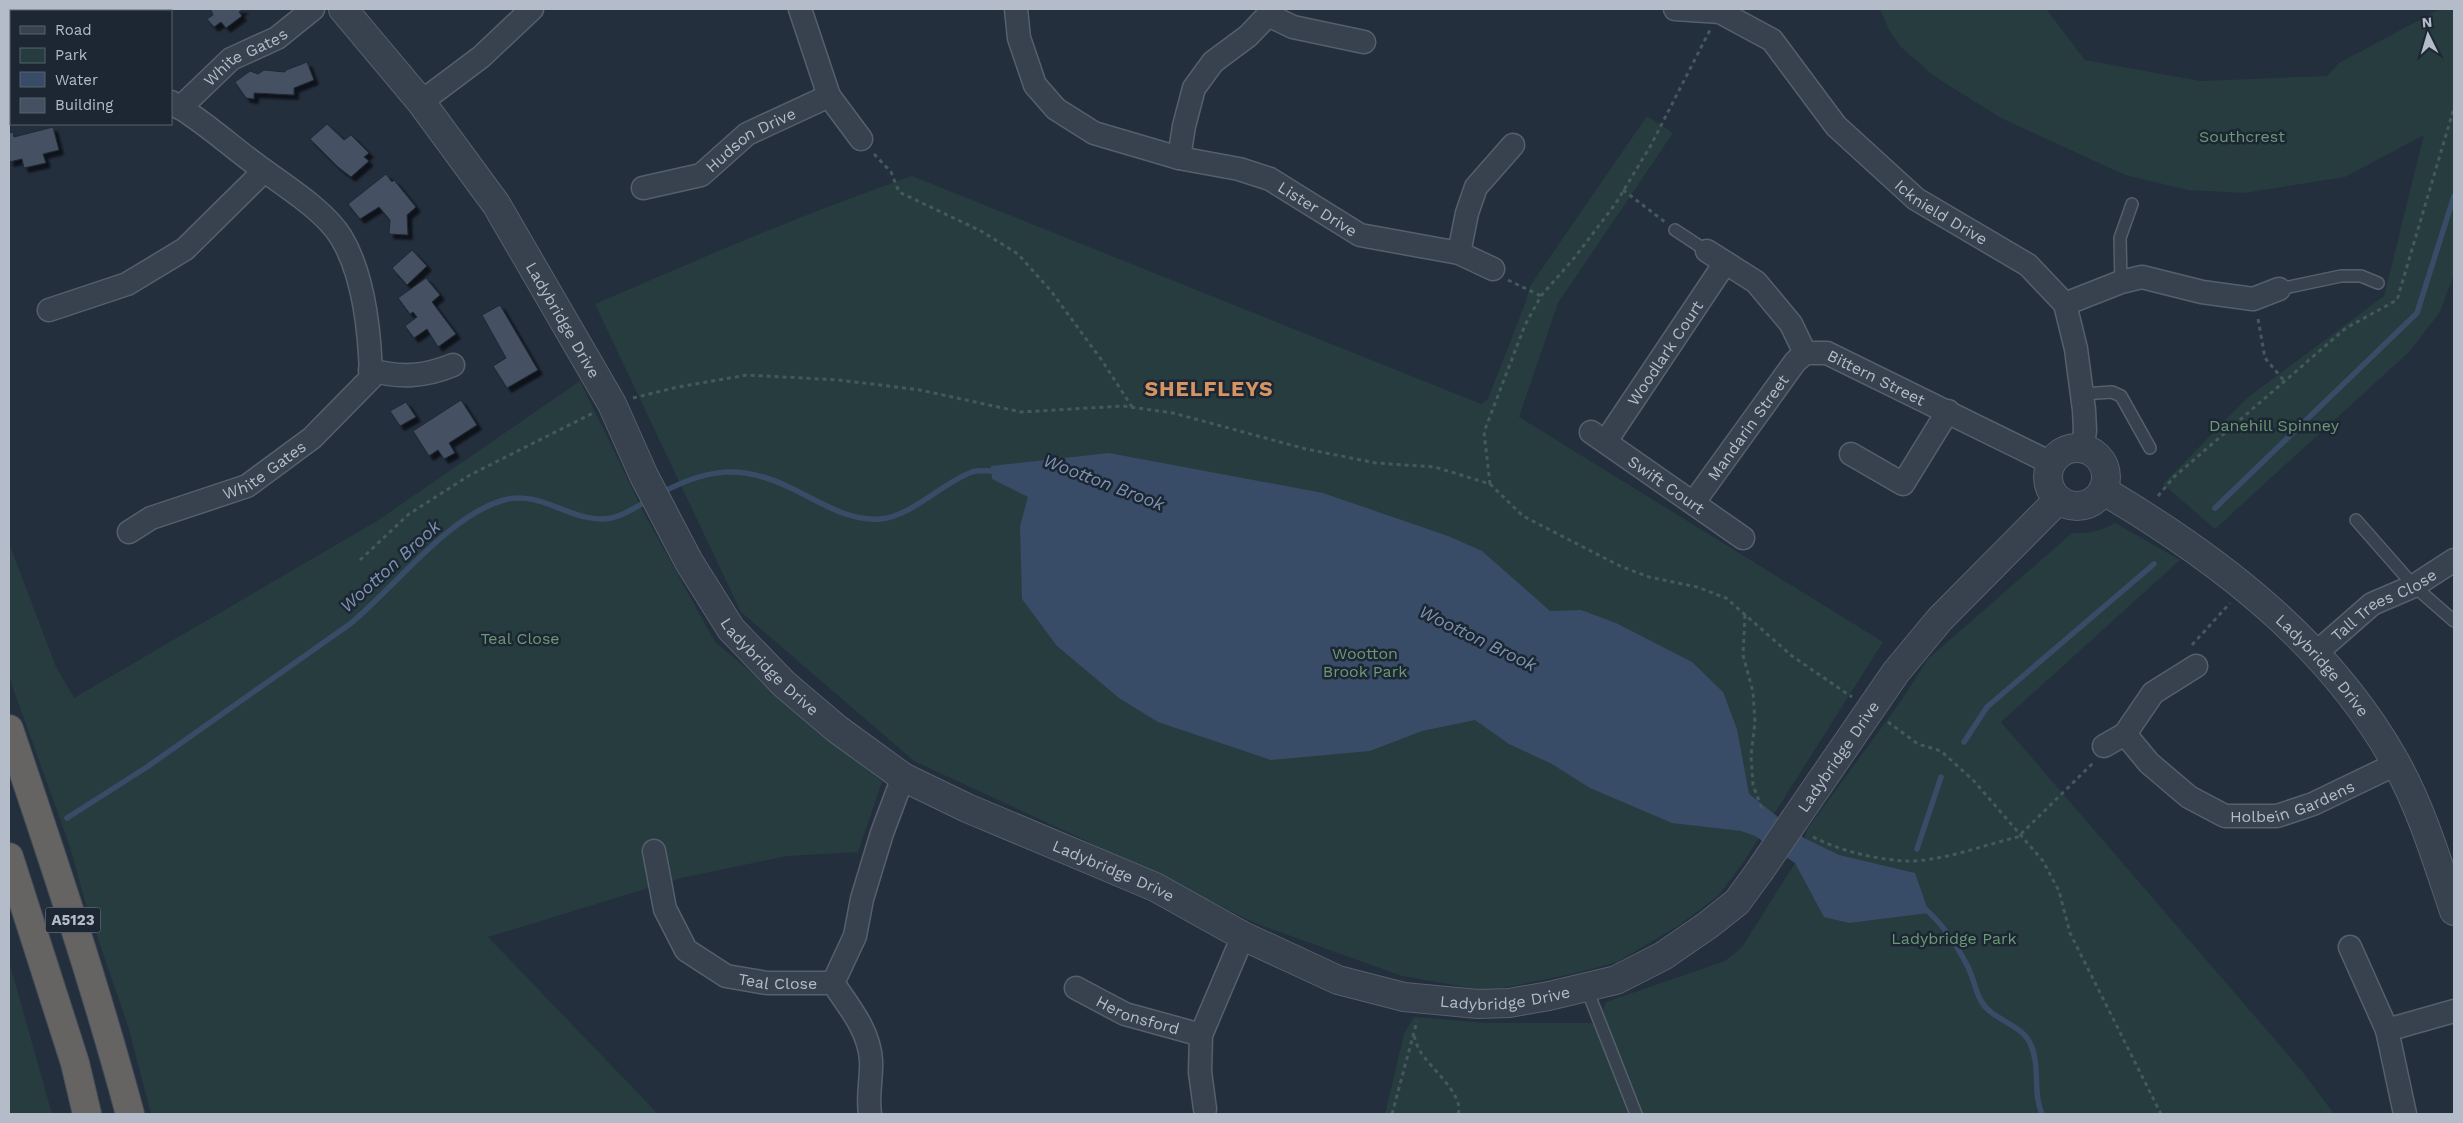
<svg xmlns="http://www.w3.org/2000/svg" width="2463" height="1123" font-family="'Work Sans',sans-serif">
<defs>
<filter id="shadow"><feDropShadow dx="4.5" dy="4.5" stdDeviation="1" flood-color="#0009"/></filter>
</defs>
<rect width="100%" height="100%" fill="#242f3e"/>
<path fill="#263c3f" d="M1880,9H2046L2085,60L2200,81L2327,76L2339,63L2440,9H2454V274L2440,312L2410,351L2215,529L2163,484L2247,398L2384,296L2424,135L2345,177L2244,193L2188,190L2125,175L2001,118L1934,76L1901,47L1889,30Z
M1647,116L1673,133L1558,303L1519,417L1883,642L1743,863L1718,896L1678,926L1617,962L1576,973L1488,991L1402,976L1255,923L1078,837L914,761L741,612L595,304C699,259 805,213 912,176L1481,404L1488,399L1526,301L1530,286Z
M580,381L645,515L715,642L882,782L858,852L787,856L681,878L488,937L658,1114H151L128,1026L85,901L69,844L9,677V543L56,667L74,698L377,521Z
M2115,523L2180,560L2001,722L2302,1071L2334,1114H1385L1404,1034L1414,1017L1488,1023H1593L1599,1019L1606,1002L1725,961L1742,947L1795,863L1808,828L1901,701L1928,659L2072,533C2088,534 2101,531 2115,523Z
M9,961L52,1114H9Z"/>
<path fill="#394c67" d="M1109,453L1323,493L1448,536L1482,551L1550,611L1581,610L1616,623L1692,662L1723,692L1737,729L1749,794L1804,838L1839,855L1915,873L1929,913L1849,923L1824,917L1795,863L1755,836L1741,831L1672,823L1590,788L1552,764L1509,744L1475,720L1422,731L1370,751L1271,760L1158,722L1119,698L1057,646L1022,599L1020,526L1028,497L992,479L991,466Z"/>
<g fill="none" stroke-linecap="round" stroke-linejoin="round">
<path stroke="#394c67" stroke-width="5.5" d="M661,493C708,468 742,464 791,488C820,502 847,521 880,519C909,518 945,481 972,472C979,470 990,471 998,471
M2215,508L2417,313L2454,196
M1964,742L1987,707L2154,564
M67,818L147,767L350,624C394,588 449,515 504,500C542,489 573,525 611,518C624,516 637,506 649,500
M1917,849L1941,777
M1923,907C1941,922 1956,944 1967,965C1973,976 1975,990 1981,1001C1992,1020 2021,1024 2030,1043C2041,1065 2032,1091 2042,1114"/>
</g>
<path fill="#455162" stroke="#1f2835" filter="url(#shadow)" d="M9,9H40L41,11H11V22Z
M123,9H153L155,11H125Z
M212,9H244L239,12L242,16L226,28L221,22L214,27L207,19L213,15L211,10Z
M307,62L314,80L294,88V95L254,93V99L246,98L235,82L250,71L258,74L264,70L285,72L286,70Z
M327,124L344,140L351,135L369,153L364,157L369,161L351,177L338,167L310,139Z
M53,127L59,150L43,154L46,163L24,168L22,159L9,162V133L13,132L14,137Z
M386,174L392,182L394,180L416,207L407,215L408,235L389,234L390,220L379,207L360,219L348,204Z
M412,250L427,266L407,285L392,268Z
M426,278L440,295L432,302L456,334L438,347L427,329L414,338L405,326L417,317L413,312L410,314L398,298Z
M500,305L538,370L507,388L493,366L506,358L482,315Z
M461,400L477,425L449,443L455,453L444,459L438,450L429,456L413,431Z
M406,402L416,417L400,426L390,411Z"/>
<g fill="none" stroke-linecap="round" stroke-linejoin="round">
<g stroke="#565f6c" stroke-width="14">
<path id="service" d="M1675,230L1707,251
M2121,282L2120,238L2132,204
M2279,289L2341,276H2361L2378,283
M2082,394L2112,392L2121,396L2150,448
M2356,520L2414,586L2454,621
M1586,987L1636,1114"/>
</g>
<g stroke="#565f6c" stroke-width="25">
<g id="minor">
<path d="M62,9L63,11"/>
<path d="M800,9L829,96L861,139"/>
<path id="s1" d="M1016,9L1019,38L1035,85L1056,109L1094,133L1179,158L1239,169L1270,179L1360,235L1459,253L1493,269"/>
<path id="s2" d="M1675,9L1720,12L1772,40L1836,126L1916,199L2028,265L2065,304L2076,349L2084,410L2085,431L2082,449"/>
<path d="M9,70L11,69"/>
<path d="M421,102L481,57L532,9"/>
<path id="s3" d="M180,108L231,59L277,38L313,9"/>
<path d="M1179,158L1184,126L1194,88L1213,62L1248,36L1268,15L1293,27L1364,42"/>
<path id="s4" d="M643,188L701,175L747,134L829,96"/>
<path id="s5" d="M1707,251L1756,282L1791,324L1805,353H1827L2051,463"/>
<path d="M1459,253L1467,213L1476,187L1513,145"/>
<path d="M2065,304L2121,282L2142,277L2202,292L2253,299L2279,289"/>
<path d="M49,310L127,284L185,249L264,171"/>
<path d="M370,370C400,378 424,377 453,365"/>
<path id="s6" d="M1591,432L1743,538"/>
<path id="s7" d="M1606,441L1725,263"/>
<path d="M1851,454L1903,484L1948,411"/>
<path id="s8" d="M1694,502L1795,362L1805,353"/>
<path id="s9" d="M129,532L151,518L247,486L312,438L371,378C370,335 364,275 341,237C324,209 280,183 254,163C227,143 201,119 171,102"/>
<path id="s10" d="M2316,653L2372,604L2414,586L2454,560"/>
<path id="s11" d="M2196,666L2153,693L2125,734L2149,763L2189,797L2225,816H2277L2313,804L2396,764"/>
<path d="M2104,746L2125,734"/>
<path id="s12" d="M654,851L665,909L686,950L726,976L767,983H833C849,1007 869,1030 871,1060C872,1078 867,1096 870,1114"/>
<path d="M2350,947L2387,1030L2405,1114"/>
<path d="M833,983L855,936L862,899L882,833L903,777"/>
<path id="s13" d="M1076,988L1125,1014L1201,1035"/>
<path d="M2387,1030L2454,1011"/>
<path d="M1205,1109L1200,1072L1201,1035L1243,936"/>
</g>
</g>
<g stroke="#565f6c" stroke-width="30">
<g id="tertiary">
<path id="s14" d="M343,9L421,102L496,204L612,404L644,476L689,562L731,629L784,684L837,729L903,777L967,808L1155,887L1243,936L1338,980L1404,997L1478,1004L1509,1003L1549,996L1616,980L1663,956L1708,925L1737,902L1759,872"/>
<circle cx="2077" cy="477" r="29"/>
<path id="s15" d="M2104,491C2219,559 2330,644 2396,763C2422,810 2437,861 2454,911"/>
<path id="s16" d="M1795,819L1896,672L1940,619L2058,500"/>
</g>
</g>
<g stroke="#434c59" stroke-width="30">
<path id="trunk" d="M9,729C52,856 95,984 130,1114
M9,857L75,1063L87,1114"/>
</g>
<path stroke="#44595c" stroke-width="3" stroke-dasharray="4 4" stroke-linecap="butt" d="M874,154L891,172L899,192L981,231L1018,254L1051,291L1103,362L1132,407
M1623,190L1665,222
M1508,280L1541,296
M2258,319L2265,358L2285,382
M633,398L678,387L747,375L839,380L920,390L1021,412L1123,406L1173,413L1306,449L1376,463L1435,467L1490,484L1523,516L1620,566L1649,577L1697,587L1726,598L1792,656L1852,697
M1490,484L1484,432L1525,325L1541,296L1575,257L1616,203L1651,145L1710,30
M2158,496L2174,477L2346,328L2397,300L2454,108
M360,560L409,514L470,475L593,413
M1745,615L1743,655L1753,692L1755,722L1751,756L1753,785L1762,809
M2192,645L2230,603
M1888,722L1918,744L1941,751L1974,781L2043,861L2059,891L2070,933L2161,1114
M2021,834L2093,763
M1813,837C1841,851 1874,859 1905,861C1942,862 1986,844 2022,836
M1414,1036C1416,1041 1417,1047 1420,1051C1429,1067 1465,1095 1458,1114
M1392,1114L1417,1021"/>
<use href="#service" stroke="#38414e" stroke-width="11"/>
<use href="#minor" stroke="#38414e" stroke-width="22"/>
<use href="#tertiary" stroke="#38414e" stroke-width="28"/>
<use href="#trunk" stroke="#656462" stroke-width="28"/>
<g stroke="#565f6c" stroke-width="30" stroke-linecap="butt">
<path id="tertiary-bridge" d="M1759,872L1795,819"/>
</g>
<use href="#tertiary-bridge" stroke="#38414e" stroke-width="28"/>
</g>
<g text-anchor="middle" dominant-baseline="central" stroke-width="5" stroke-linejoin="round" paint-order="stroke">
<rect fill="#1d2633" stroke="#878f9c" stroke-width="1" x="45.5" y="907.5" width="55" height="25" rx="4"/>
<g font-size="15" font-weight="bold" fill="#b4bcc9">
<text x="73" y="920">A5123</text>
</g>
<g font-size="16" fill="#b4bcc9" stroke="#1d2633">
<text stroke="none"><textPath href="#s3" startOffset="84">White Gates</textPath></text>
<text stroke="none"><textPath href="#s4" startOffset="121">Hudson Drive</textPath></text>
<text stroke="none"><textPath href="#s1" startOffset="394">Lister Drive</textPath></text>
<text stroke="none"><textPath href="#s2" startOffset="348">Icknield Drive</textPath></text>
<text stroke="none"><textPath href="#s14" startOffset="382">Ladybridge Drive</textPath></text>
<text stroke="none"><textPath href="#s7" startOffset="106">Woodlark Court</textPath></text>
<text stroke="none"><textPath href="#s5" startOffset="222">Bittern Street</textPath></text>
<text stroke="none"><textPath href="#s8" startOffset="92">Mandarin Street</textPath></text>
<text stroke="none"><textPath href="#s9" startOffset="150">White Gates</textPath></text>
<text stroke="none"><textPath href="#s6" startOffset="92">Swift Court</textPath></text>
<text stroke="none"><textPath href="#s10" startOffset="84">Tall Trees Close</textPath></text>
<text stroke="none"><textPath href="#s14" startOffset="788">Ladybridge Drive</textPath></text>
<text stroke="none"><textPath href="#s15" startOffset="281">Ladybridge Drive</textPath></text>
<text stroke="none"><textPath href="#s16" startOffset="76">Ladybridge Drive</textPath></text>
<text stroke="none"><textPath href="#s11" startOffset="301">Holbein Gardens</textPath></text>
<text stroke="none"><textPath href="#s14" startOffset="1192">Ladybridge Drive</textPath></text>
<text stroke="none"><textPath href="#s12" startOffset="205">Teal Close</textPath></text>
<text stroke="none"><textPath href="#s14" startOffset="1612">Ladybridge Drive</textPath></text>
<text stroke="none"><textPath href="#s13" startOffset="68">Heronsford</textPath></text>
</g>
<g font-size="16" fill="#6b9a76" stroke="#1d2633">
<text x="2242" y="136">Southcrest</text>
<text x="2274" y="425">Danehill Spinney</text>
<text x="520" y="638">Teal Close</text>
<text x="1365" y="653">Wootton<tspan x="1365" dy="18">Brook Park</tspan></text>
<text x="1954" y="938">Ladybridge Park</text>
</g>
<g font-size="18" font-style="italic" fill="#7c92b1" stroke="#1d2633">
<text transform="translate(1104 482) rotate(21)">Wootton Brook</text>
<text transform="translate(390 566) rotate(-42)">Wootton Brook</text>
<text transform="translate(1478 638) rotate(26)">Wootton Brook</text>
</g>
<g font-size="21" font-weight="bold" letter-spacing="1" fill="#d59563" stroke="#1d2633">
<text x="1209" y="388">SHELFLEYS</text>
</g>
</g>
<rect width="2463" height="1123" fill="none" stroke="#b4bcc9" stroke-width="20"/>
<rect x="10" y="10" width="162" height="115" fill="#1d2633" stroke="#59626f"/>
<rect x="20" y="26" width="25" height="8" fill="#38414e" stroke="#59626f"/>
<text x="55" y="35" font-size="15" fill="#b4bcc9">Road</text>
<rect x="20" y="48" width="25" height="15" fill="#263c3f" stroke="#59626f"/>
<text x="55" y="60" font-size="15" fill="#b4bcc9">Park</text>
<rect x="20" y="72" width="25" height="15" fill="#394c67" stroke="#59626f"/>
<text x="55" y="85" font-size="15" fill="#b4bcc9">Water</text>
<rect x="20" y="98" width="25" height="15" fill="#455162" stroke="#59626f"/>
<text x="55" y="110" font-size="15" fill="#b4bcc9">Building</text>
<g transform="translate(2428 35) rotate(355)" stroke="#1d2633" stroke-width="4" paint-order="stroke">
<path d="M0-4L9 19L0 12L-9 19Z" fill="#b4bcc9"/>
<text y="-8" font-size="14" font-weight="bold" text-anchor="middle" fill="#b4bcc9">N</text>
</g>
</svg>
